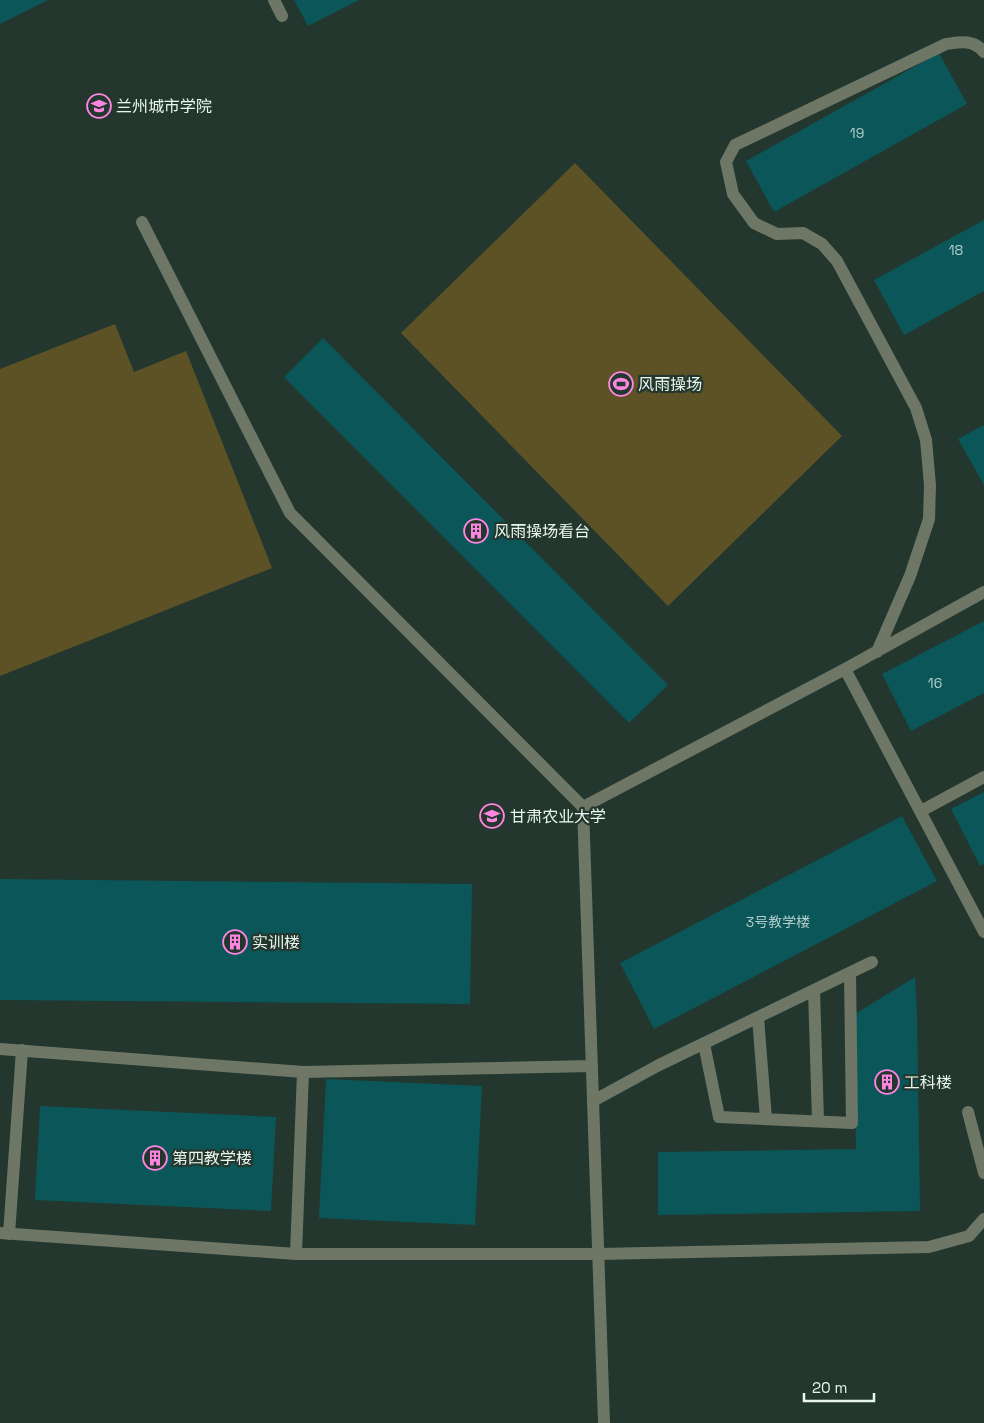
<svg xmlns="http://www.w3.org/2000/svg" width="984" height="1423" font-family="'Space Grotesk','Noto Sans SC',sans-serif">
<rect width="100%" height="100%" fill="#23372e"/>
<path fill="#5d5226" d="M575,163L842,436L668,606L401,333Z
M115,324L134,372L186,351L272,568L0,676V369Z"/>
<path fill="#0b5659" d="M0,0H48L0,24Z
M294,0H359L308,26Z
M939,53L967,104L774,212L746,161Z
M984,220V291L904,335L874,280Z
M323,338L668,685L629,723L284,377Z
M984,425V485L958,439Z
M984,621V693L911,731L882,674Z
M984,792V864L980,866L951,809Z
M902,816L937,881L654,1029L620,963Z
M0,879L472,884L470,1004L0,1000Z
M915,977L917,1013L920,1211L658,1215V1152L856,1149L855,1014Z
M326,1079L482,1086L475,1225L319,1218Z
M40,1106L276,1117L271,1211L35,1200Z"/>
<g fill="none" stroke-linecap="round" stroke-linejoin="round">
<path stroke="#6e7765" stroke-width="12" d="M274,0L282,16
M142,222L290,513L583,807L604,1423
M877,652L910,576L929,519L930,485L926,440L916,408L837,261L822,244L803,233L777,234L754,223L733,194L726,162L735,145L946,44C960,42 973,39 984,52
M845,669L984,932
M583,807L845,669L984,592
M921,811L984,777
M814,990L818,1121
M758,1018L766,1119
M704,1044L719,1117L852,1123L850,973
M0,1049L303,1072L592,1066
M593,1101L659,1065L872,962
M968,1112L984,1173
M0,1233L296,1254H599L929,1247L969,1236L984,1219
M9,1234L22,1050
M296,1254L303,1072"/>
</g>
<defs>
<g id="school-ring" transform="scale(1.25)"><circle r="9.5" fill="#23372e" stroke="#fe86e1" stroke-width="1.5"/><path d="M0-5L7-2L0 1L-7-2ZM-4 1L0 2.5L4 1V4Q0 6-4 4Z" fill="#fe86e1"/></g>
<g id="stadium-ring" transform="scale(1.25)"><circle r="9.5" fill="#23372e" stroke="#fe86e1" stroke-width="1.5"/><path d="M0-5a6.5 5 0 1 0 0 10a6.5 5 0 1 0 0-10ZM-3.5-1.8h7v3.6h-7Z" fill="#fe86e1"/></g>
<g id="building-ring" transform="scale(1.25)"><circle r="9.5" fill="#23372e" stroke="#fe86e1" stroke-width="1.5"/><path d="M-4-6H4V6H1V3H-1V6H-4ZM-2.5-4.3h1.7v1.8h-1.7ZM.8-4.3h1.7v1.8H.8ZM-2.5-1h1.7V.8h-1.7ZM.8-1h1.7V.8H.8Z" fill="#fe86e1"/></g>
<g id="university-ring" transform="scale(1.25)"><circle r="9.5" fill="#23372e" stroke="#fe86e1" stroke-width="1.5"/><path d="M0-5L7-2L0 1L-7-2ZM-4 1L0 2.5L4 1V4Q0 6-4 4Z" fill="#fe86e1"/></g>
</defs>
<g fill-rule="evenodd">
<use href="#school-ring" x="99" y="106"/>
<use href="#stadium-ring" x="621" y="384"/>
<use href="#building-ring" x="476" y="531"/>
<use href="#university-ring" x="492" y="816"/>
<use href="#building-ring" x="235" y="942"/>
<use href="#building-ring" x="887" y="1082"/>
<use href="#building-ring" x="155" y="1158"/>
</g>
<g text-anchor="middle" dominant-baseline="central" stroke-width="4.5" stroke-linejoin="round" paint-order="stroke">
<g font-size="14" fill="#b2cdca">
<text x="857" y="133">19</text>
<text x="956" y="250">18</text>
<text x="935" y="683">16</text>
<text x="778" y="922">3号教学楼</text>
</g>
<g font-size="16" fill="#e9f5ef" stroke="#23372e" text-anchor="start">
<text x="116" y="106">兰州城市学院</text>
<text x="638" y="384">风雨操场</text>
<text x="494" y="531">风雨操场看台</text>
<text x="510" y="816">甘肃农业大学</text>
<text x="252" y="942">实训楼</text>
<text x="904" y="1082">工科楼</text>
<text x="172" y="1158">第四教学楼</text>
</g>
</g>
<path d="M804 1393v8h70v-8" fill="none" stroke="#e9f5ef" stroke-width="2.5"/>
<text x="812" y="1393" font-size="15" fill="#e9f5ef" stroke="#23372e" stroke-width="4" paint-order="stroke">20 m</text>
</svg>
